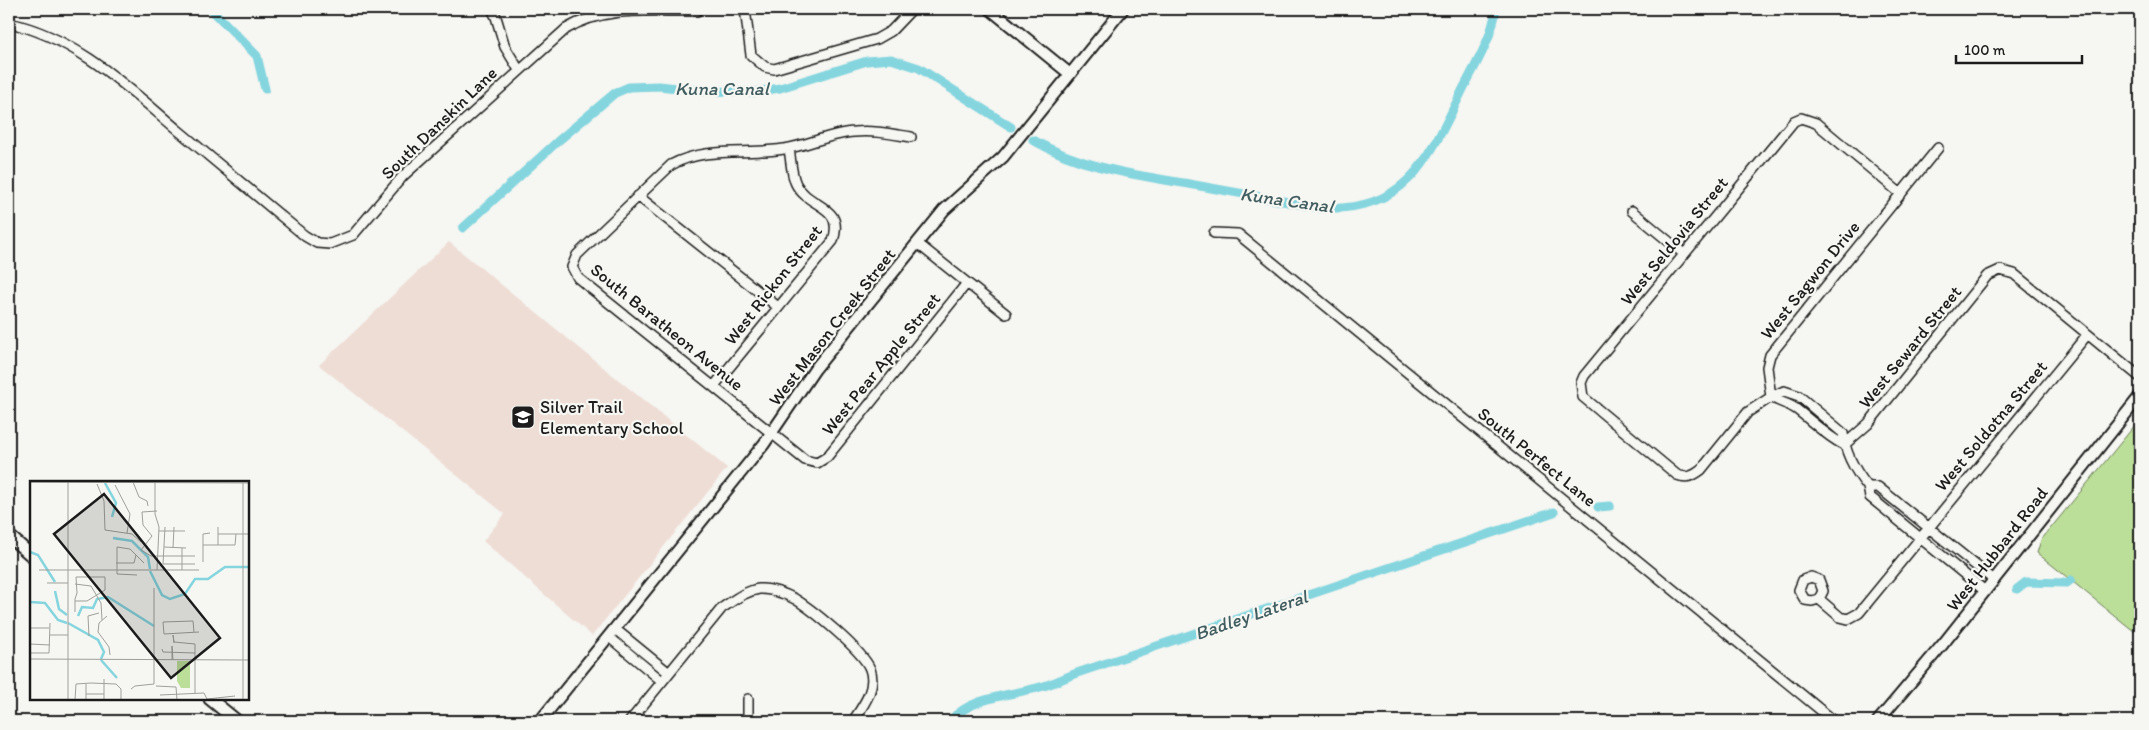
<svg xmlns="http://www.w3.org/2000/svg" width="2149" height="730" font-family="Itim,sans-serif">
<rect width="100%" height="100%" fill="#f6f6f2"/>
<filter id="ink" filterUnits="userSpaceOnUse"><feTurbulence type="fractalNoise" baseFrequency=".02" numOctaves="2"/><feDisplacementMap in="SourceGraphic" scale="10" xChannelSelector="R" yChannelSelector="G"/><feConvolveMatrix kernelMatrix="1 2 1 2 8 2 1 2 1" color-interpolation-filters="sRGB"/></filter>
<g filter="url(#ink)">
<path fill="#eeddd5" d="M449,242L727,468L592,636L483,541L505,514L319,365Z"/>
<path fill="#bbde98" stroke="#6c7d5a" d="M2140,419V434L2134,441L2140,446V636L2037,553L2041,540Z"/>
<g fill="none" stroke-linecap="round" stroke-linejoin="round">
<path stroke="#84d5de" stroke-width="9" d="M211,9L257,56L265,89
M1033,140C1081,168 1135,175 1189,184C1233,192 1277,200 1321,208C1408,213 1430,156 1463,89C1476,64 1492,38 1496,9
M463,228L558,141L615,93L629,87L659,86L705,91L754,92L780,88L867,61L891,59L919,68L1011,127
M1598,507L1610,506
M2017,589L2026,582L2067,583L2071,580
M950,721C971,696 1015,695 1044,686C1055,683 1066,677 1077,673L1554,512"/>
<g stroke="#1c1c1c" stroke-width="12">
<path id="minor" d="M492,9L496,17L505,47L519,70
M745,9L751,55L765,67L774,69L877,39L891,31L912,9
M9,23C76,37 128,88 179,131C221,166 263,201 305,236L317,243L330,244L353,235L403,176L566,29C606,5 652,12 697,11
M911,137C892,134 874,130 854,132C831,133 807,146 784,149C746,155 705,146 671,165L577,255L572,267L578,278L805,460L817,463L827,457L967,283
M1901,194L1816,123L1801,118L1794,121L1584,376L1581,383L1583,397L1677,475C1687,479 1693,476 1701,470L1748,412L1771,397L1767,367L1770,355L1938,148
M638,196L778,307
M1632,211L1684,254
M1214,233L1238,234L1834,721
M917,243L1006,314
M714,386L833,241C845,204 809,209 796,184C791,174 791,159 789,149
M1844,445L1868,424L1987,276L2000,270L2014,274L2140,377
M1844,445C1826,436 1812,421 1796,409C1789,404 1779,402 1771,397L1784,391L1799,396L1843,433C1845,454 1855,471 1868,487
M1985,591L1870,497L1868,487H1878L1994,580
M1819,599L1823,591L1819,580L1811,577L1803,580L1799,590L1805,600L1812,601L1819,599L1840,617L1848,619L1859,613L2087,335
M615,629L669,673
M609,637L662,681
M630,721L722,608C733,601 745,591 759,589C770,588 786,594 795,599C813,610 863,651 870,669C877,688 863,706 853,721
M748,721V699"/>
</g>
<g stroke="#1c1c1c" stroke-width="14">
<path id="tertiary" d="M990,9L1070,74
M540,721L764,444L815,369L944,210L1003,157L1123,9
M1878,721L1943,644L2140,396"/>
</g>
<g stroke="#1c1c1c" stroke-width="15">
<path id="secondary" d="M9,536L31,555
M210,699L237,721"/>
</g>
<use href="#minor" stroke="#f6f6f2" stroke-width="9"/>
<use href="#tertiary" stroke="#f6f6f2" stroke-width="10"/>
<use href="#secondary" stroke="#f6f6f2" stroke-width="11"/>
</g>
</g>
<defs>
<g id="school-square" transform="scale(1.25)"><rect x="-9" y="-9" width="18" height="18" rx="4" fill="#1c1c1c" stroke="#f6f6f2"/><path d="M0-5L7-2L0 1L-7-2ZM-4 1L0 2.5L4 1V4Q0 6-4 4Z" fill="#fff"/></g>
</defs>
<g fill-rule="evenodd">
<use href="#school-square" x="523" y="417"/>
</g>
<g text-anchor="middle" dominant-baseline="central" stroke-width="4.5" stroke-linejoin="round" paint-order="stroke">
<g font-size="18" fill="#1c1c1c" stroke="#f6f6f2">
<text transform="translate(439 123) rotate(-44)">South Danskin Lane</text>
<text transform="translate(1674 241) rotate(-51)">West Seldovia Street</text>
<text transform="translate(1810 280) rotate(-51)">West Sagwon Drive</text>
<text transform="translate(773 285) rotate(-52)">West Rickon Street</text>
<text transform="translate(667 327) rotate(39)">South Baratheon Avenue</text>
<text transform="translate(832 327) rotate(-52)">West Mason Creek Street</text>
<text transform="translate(1910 347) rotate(-51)">West Seward Street</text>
<text transform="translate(881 364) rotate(-51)">West Pear Apple Street</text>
<text transform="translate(1991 426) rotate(-50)">West Soldotna Street</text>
<text transform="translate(1537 457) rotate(39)">South Perfect Lane</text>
<text transform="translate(1997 549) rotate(-52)">West Hubbard Road</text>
</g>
<g font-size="18" fill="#1c1c1c" stroke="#f6f6f2" text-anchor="start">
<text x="540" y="407">Silver Trail<tspan x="540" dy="21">Elementary School</tspan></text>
</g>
<g font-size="19" font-style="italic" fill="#405d60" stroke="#f6f6f2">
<text x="722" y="88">Kuna Canal</text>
<text transform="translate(1287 200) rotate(8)">Kuna Canal</text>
<text transform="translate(1251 615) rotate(-19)">Badley Lateral</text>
</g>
</g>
<g transform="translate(30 481)">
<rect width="219" height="219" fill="#f6f6f2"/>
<path d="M147,180H164L160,181V207H151L147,200Z" fill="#bbde98"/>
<path fill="none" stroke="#84d5de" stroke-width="2.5" d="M75,2L86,22L82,36M83,57L102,60L118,76L120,88M0,71L8,74L25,101M120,90L132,114L140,118L155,113L165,98H178L195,86H219M25,110L29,128L37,134M0,121L15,122L28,139L37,142M48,135L52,126L63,127L67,118L78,116L124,145M38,142L68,159L74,171L71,178M71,179L87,197"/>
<path fill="none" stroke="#9f9f9c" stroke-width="1" d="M0,1L219,2M103,1L109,16L117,20L118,25M125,1V33L129,46L127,89M213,2V219M67,3L74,20L75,49L102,53L111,61M85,4L100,33L97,52M127,30L112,31L113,44L122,55L111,69L121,75H165M135,46L133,83H165M188,46V64M129,50H155M188,53H219M173,64H205L206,53M134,66L156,67M143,67L144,46M173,81V53L180,52M86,82H104L106,74M9,89H38M38,89H169M152,89V67M107,94L87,93V66L100,68L114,82M17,102H38M45,103L61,105L71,122L72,139M45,120H57L75,109V96H46L47,112L45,118V131M77,135L69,142L68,151L79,166L80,174M0,147H19M164,151L163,140L133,141L134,153L169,151M20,154H38M59,155L58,135L69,132M144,161L165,163V212M144,162L143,154L144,161M0,163L20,164M132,168L133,171L165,172M0,172H19L20,142M0,178L219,179M142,179V165L143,179M74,198V219M56,203V219M126,205L146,206L147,219M101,208L105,205L124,203V107M56,213H74M130,214L174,212L177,218L205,215M38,219V0M45,219L46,203L61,202L86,203L91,208V219"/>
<path fill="#1c1c1c" fill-opacity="0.15" stroke="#1c1c1c" stroke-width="2.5" d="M74,13L190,157L141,197L24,53Z"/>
<rect width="219" height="219" fill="none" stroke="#1c1c1c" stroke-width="2.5"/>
</g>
<rect width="2149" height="730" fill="none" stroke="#f6f6f2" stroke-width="30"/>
<rect x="15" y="15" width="2119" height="700" fill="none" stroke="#1c1c1c" stroke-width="2" filter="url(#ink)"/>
<path d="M1956 55v8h126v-8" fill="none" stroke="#1c1c1c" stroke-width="2.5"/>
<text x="1964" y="55" font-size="15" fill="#1c1c1c" stroke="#f6f6f2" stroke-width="4" paint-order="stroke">100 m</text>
</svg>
